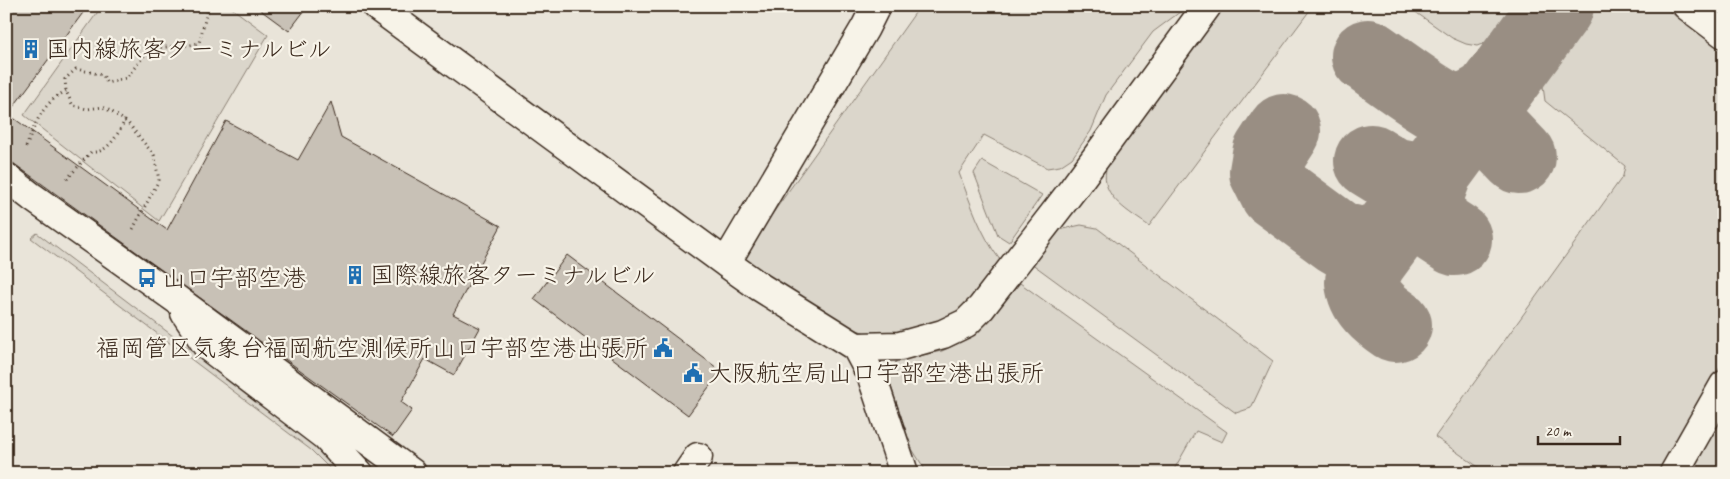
<svg xmlns="http://www.w3.org/2000/svg" width="1730" height="479" font-family="Caveat,'Klee One',sans-serif">
<rect width="100%" height="100%" fill="#f7f3e8"/>
<filter id="ink" filterUnits="userSpaceOnUse"><feTurbulence type="fractalNoise" baseFrequency=".02" numOctaves="2"/><feDisplacementMap in="SourceGraphic" scale="10" xChannelSelector="R" yChannelSelector="G"/><feConvolveMatrix kernelMatrix="1 2 1 2 8 2 1 2 1" color-interpolation-filters="sRGB"/></filter>
<g filter="url(#ink)">
<path fill="#e9e4d9" d="M6,6H1724V473H6Z"/>
<path fill="#dbd6cb" stroke="#8b8074" d="M102,6H229L268,35L159,221L24,115Z
M920,6H1188L1153,32L1106,95L1091,131L1072,158L1060,166L1047,168L984,135L959,173C971,204 980,233 1000,260L976,299L937,324L903,336L872,335L833,322L741,258Z
M1219,6H1313L1149,226C1131,213 1100,197 1106,170C1108,163 1111,155 1114,148Z
M1407,6H1517L1490,41L1477,46L1466,44L1452,38Z
M1596,6H1662L1724,50V360L1658,473H1487L1435,437L1623,176L1625,166L1545,101L1543,86L1553,67Z
M982,161L1042,195L1009,242L998,235L974,173Z
M1081,225L1097,228L1273,361L1251,408L1236,413L1031,263L1058,230Z
M37,233L318,446L346,473H334L311,450L31,238Z
M1020,283L1227,432L1222,442L1196,431L1172,473H928L926,471L912,449L888,377L897,360L942,351L971,337L998,309Z
M1724,406V473H1686Z"/>
<g fill="none" stroke-linecap="round" stroke-linejoin="round">
<path stroke="#998e83" stroke-width="74" d="M1368,56C1383,66 1439,109 1453,110C1467,111 1478,104 1489,97
M1489,97L1488,118L1495,132L1519,157
M1284,131L1269,154L1266,172L1276,192L1340,239L1361,244L1384,239
M1371,161L1392,174L1416,179L1437,168
M1437,168L1427,195L1430,214L1438,228L1455,239
M1395,325C1380,315 1364,302 1362,282C1362,276 1367,266 1370,260L1557,6"/>
</g>
<path fill="#c8c1b6" stroke="#3b2a1e" d="M6,6H88L8,114L167,230L226,121L298,160L331,102L341,137L501,226L453,314L480,328L454,375L425,359L401,402L412,410L393,437L6,158Z
M255,6H308L289,31Z
M567,255L721,371L688,415L534,299Z"/>
<g fill="none" stroke-linecap="round" stroke-linejoin="round">
<g stroke="#3b2a1e" stroke-width="31">
<path id="minor" d="M376,6L726,263
M876,6L865,28L726,263L760,287L856,347L872,377L904,473
M1687,6L1724,34
M6,177L32,197L176,299L412,473
M185,313L207,346L325,436L359,473
M856,347L900,346L943,334L966,323L981,308L1073,189L1207,6
M687,473L698,457
M1674,473L1724,385"/>
</g>
<path stroke="#3b2a1e" stroke-width="3" stroke-dasharray="1 4" stroke-linecap="butt" d="M26,147C36,123 41,104 66,91
M67,179L91,152C108,154 118,134 125,120
M133,229L159,180L154,155L128,123L112,112L103,107L87,109L73,106L66,91L65,79L76,69L103,75L107,83L126,78L144,56L154,48L190,45L199,43L207,12"/>
<use href="#minor" stroke="#f7f3e8" stroke-width="28"/>
</g>
</g>
<defs>
<g id="building-bare" transform="scale(1.5)"><path d="M-4-6H4V6H1V3H-1V6H-4ZM-2.5-4.3h1.7v1.8h-1.7ZM.8-4.3h1.7v1.8H.8ZM-2.5-1h1.7V.8h-1.7ZM.8-1h1.7V.8H.8Z" fill="#1f6fb2" stroke="#f7f3e8" stroke-width="2.5" paint-order="stroke"/></g>
<g id="bus-bare" transform="scale(1.5)"><path d="M-5-6H5V4H4V6H2V4H-2V6H-4V4H-5ZM-3.5-4V0h7V-4ZM-3.5 1.2v1.5H-2V1.2ZM2 1.2v1.5H3.5V1.2Z" fill="#1f6fb2" stroke="#f7f3e8" stroke-width="2.5" paint-order="stroke"/></g>
<g id="civic-bare" transform="scale(1.5)"><path d="M-.6-6.5H3V-4.5H.6V-3L4-1V1h2V6H-6V1h2V-1L-.6-3ZM-1.2 2.5V6h2.4V2.5Z" fill="#1f6fb2" stroke="#f7f3e8" stroke-width="2.5" paint-order="stroke"/></g>
</defs>
<g fill-rule="evenodd">
<use href="#building-bare" x="31" y="49"/>
<use href="#building-bare" x="355" y="275"/>
<use href="#bus-bare" x="147" y="278"/>
<use href="#civic-bare" x="663" y="348"/>
<use href="#civic-bare" x="693" y="373"/>
</g>
<g text-anchor="middle" dominant-baseline="central" stroke-width="4.5" stroke-linejoin="round" paint-order="stroke">
<g font-size="24" fill="#3b2a1e" stroke="#f7f3e8" text-anchor="start">
<text x="46" y="49">国内線旅客ターミナルビル</text>
<text x="370" y="275">国際線旅客ターミナルビル</text>
<text x="162" y="278">山口宇部空港</text>
<text x="648" y="348" text-anchor="end">福岡管区気象台福岡航空測候所山口宇部空港出張所</text>
<text x="708" y="373">大阪航空局山口宇部空港出張所</text>
</g>
</g>
<rect width="1730" height="479" fill="none" stroke="#f7f3e8" stroke-width="25"/>
<rect x="12" y="12" width="1705" height="454" fill="none" stroke="#3b2a1e" stroke-width="2" filter="url(#ink)"/>
<path d="M1538 436v8h82v-8" fill="none" stroke="#3b2a1e" stroke-width="2.5"/>
<text x="1545" y="436" font-size="15" fill="#3b2a1e" stroke="#f7f3e8" stroke-width="4" paint-order="stroke">20 m</text>
</svg>
